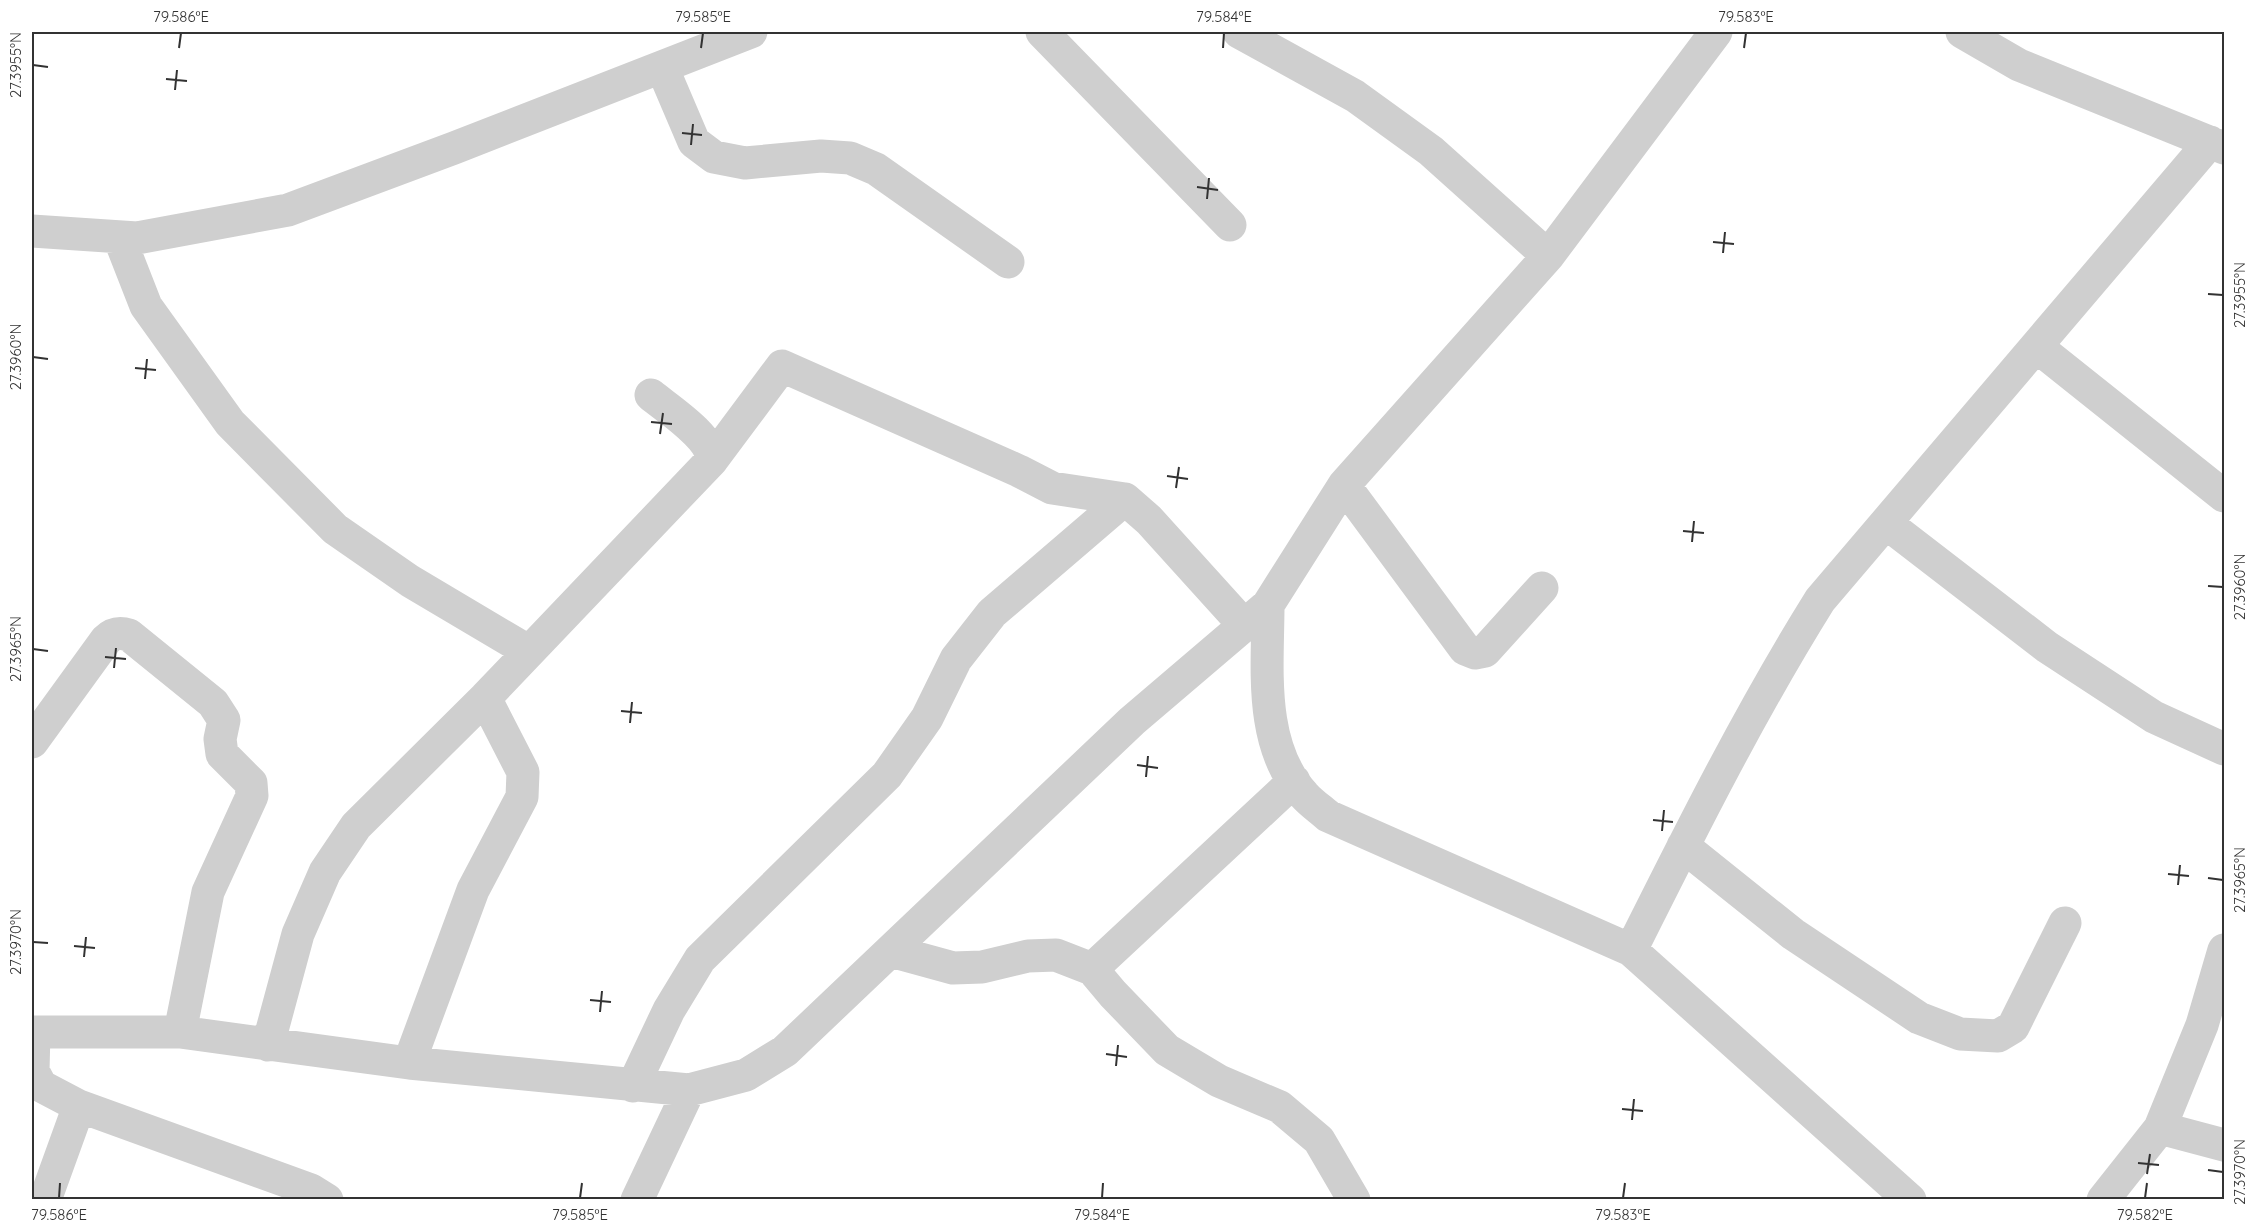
<svg xmlns="http://www.w3.org/2000/svg" width="2256" height="1231" font-family="Quicksand,sans-serif">
<rect width="100%" height="100%" fill="#fff"/>
<g fill="none" stroke-linecap="round" stroke-linejoin="round">
<path stroke="#cfcfcf" stroke-width="33" d="M1042,32L1230,225
M1239,32L1355,96L1431,151L1548,256
M1962,32L2019,65L2224,148
M662,67L694,142L714,157L745,163L821,156L850,158L876,169L1008,262
M32,231L137,238L288,210L454,148L751,32
M119,237L146,306L230,423L335,529L410,581L528,651
M2037,347L2224,496
M712,460L782,366L1019,471L1052,488L1125,499L1149,520L1244,625
M1344,485L1465,649L1475,653L1485,651L1542,588
M1886,523L2047,647L2154,717L2224,749
M1268,605C1268,667 1258,745 1304,795C1311,803 1320,809 1328,816L1631,950L1910,1200
M32,742L106,640C113,633 119,632 129,635L213,703L224,720L220,739L222,754L251,783L252,796L208,892L180,1032
M1683,846L1793,934L1919,1018L1960,1034L1998,1036L2013,1027L2065,923
M1631,950C1690,832 1750,712 1820,600L2210,142
M891,951L953,968L982,967L1028,956L1056,955L1092,969L1113,994L1167,1050L1219,1081L1280,1107L1319,1140L1354,1200
M1092,969L1294,781
M32,1032H180L409,1063L689,1090L746,1075L785,1051L1132,721L1268,605L1344,485L1548,256L1716,32
M34,1032L33,1071L41,1086L79,1106L311,1190L327,1200
M268,1045L298,934L325,872L356,826L485,698L712,460C712,437 668,409 651,395
M409,1063L473,890L522,797L523,772L485,698
M633,1086L669,1010L700,959L887,775L927,718L956,659L992,613L1125,499
M2160,1128L2224,1145
M45,1200L79,1106
M637,1200L689,1090
M2103,1200L2160,1128L2202,1025L2224,950"/>
</g>
<path fill="none" stroke="#323232" stroke-width="2" d="M179,48L181,33M701,48L703,33M1223,48L1224,33M1744,48L1746,33M33,65L48,67M166,79L187,81M175,90L177,70M682,133L702,135M691,145L693,124M1197,187L1218,190M1207,199L1209,178M1713,242L1734,244M1723,253L1725,232M2208,294L2223,295M33,357L48,359M135,368L156,370M145,379L147,359M651,422L672,424M660,434L663,413M1167,476L1188,479M1176,488L1179,467M1683,531L1704,533M1692,542L1694,521M2208,586L2223,587M33,649L48,651M105,657L126,659M114,668L116,648M621,711L642,713M630,723L632,702M1137,765L1158,768M1146,777L1148,756M1653,820L1673,822M1662,831L1664,810M2168,874L2189,876M2208,878L2223,880M2178,885L2180,865M33,942L48,943M74,946L95,948M84,957L86,937M590,1000L611,1002M600,1012L602,991M1106,1054L1127,1057M1116,1066L1118,1045M1622,1109L1643,1111M1632,1120L1634,1099M2138,1163L2159,1165M2208,1170L2223,1172M2147,1174L2150,1154M59,1198L60,1183M580,1198L582,1183M1102,1198L1103,1183M1623,1198L1625,1183M2145,1198L2147,1183"/>
<rect width="2256" height="1231" fill="none" stroke="#ffffff" stroke-width="66"/>
<rect x="33" y="33" width="2190" height="1165" fill="none" stroke="#323232" stroke-width="2"/>
<g font-size="15" text-anchor="middle" fill="#323232">
<text x="181" y="22">79.586°E</text>
<text x="703" y="22">79.585°E</text>
<text x="1224" y="22">79.584°E</text>
<text x="1746" y="22">79.583°E</text>
<text transform="translate(16 65) rotate(-90)" y="5">27.3955°N</text>
<text transform="translate(2240 295) rotate(-90)" y="5">27.3955°N</text>
<text transform="translate(16 357) rotate(-90)" y="5">27.3960°N</text>
<text transform="translate(2240 587) rotate(-90)" y="5">27.3960°N</text>
<text transform="translate(16 649) rotate(-90)" y="5">27.3965°N</text>
<text transform="translate(2240 880) rotate(-90)" y="5">27.3965°N</text>
<text transform="translate(16 942) rotate(-90)" y="5">27.3970°N</text>
<text transform="translate(2240 1172) rotate(-90)" y="5">27.3970°N</text>
<text x="59" y="1220">79.586°E</text>
<text x="580" y="1220">79.585°E</text>
<text x="1102" y="1220">79.584°E</text>
<text x="1623" y="1220">79.583°E</text>
<text x="2145" y="1220">79.582°E</text>
</g>
</svg>
